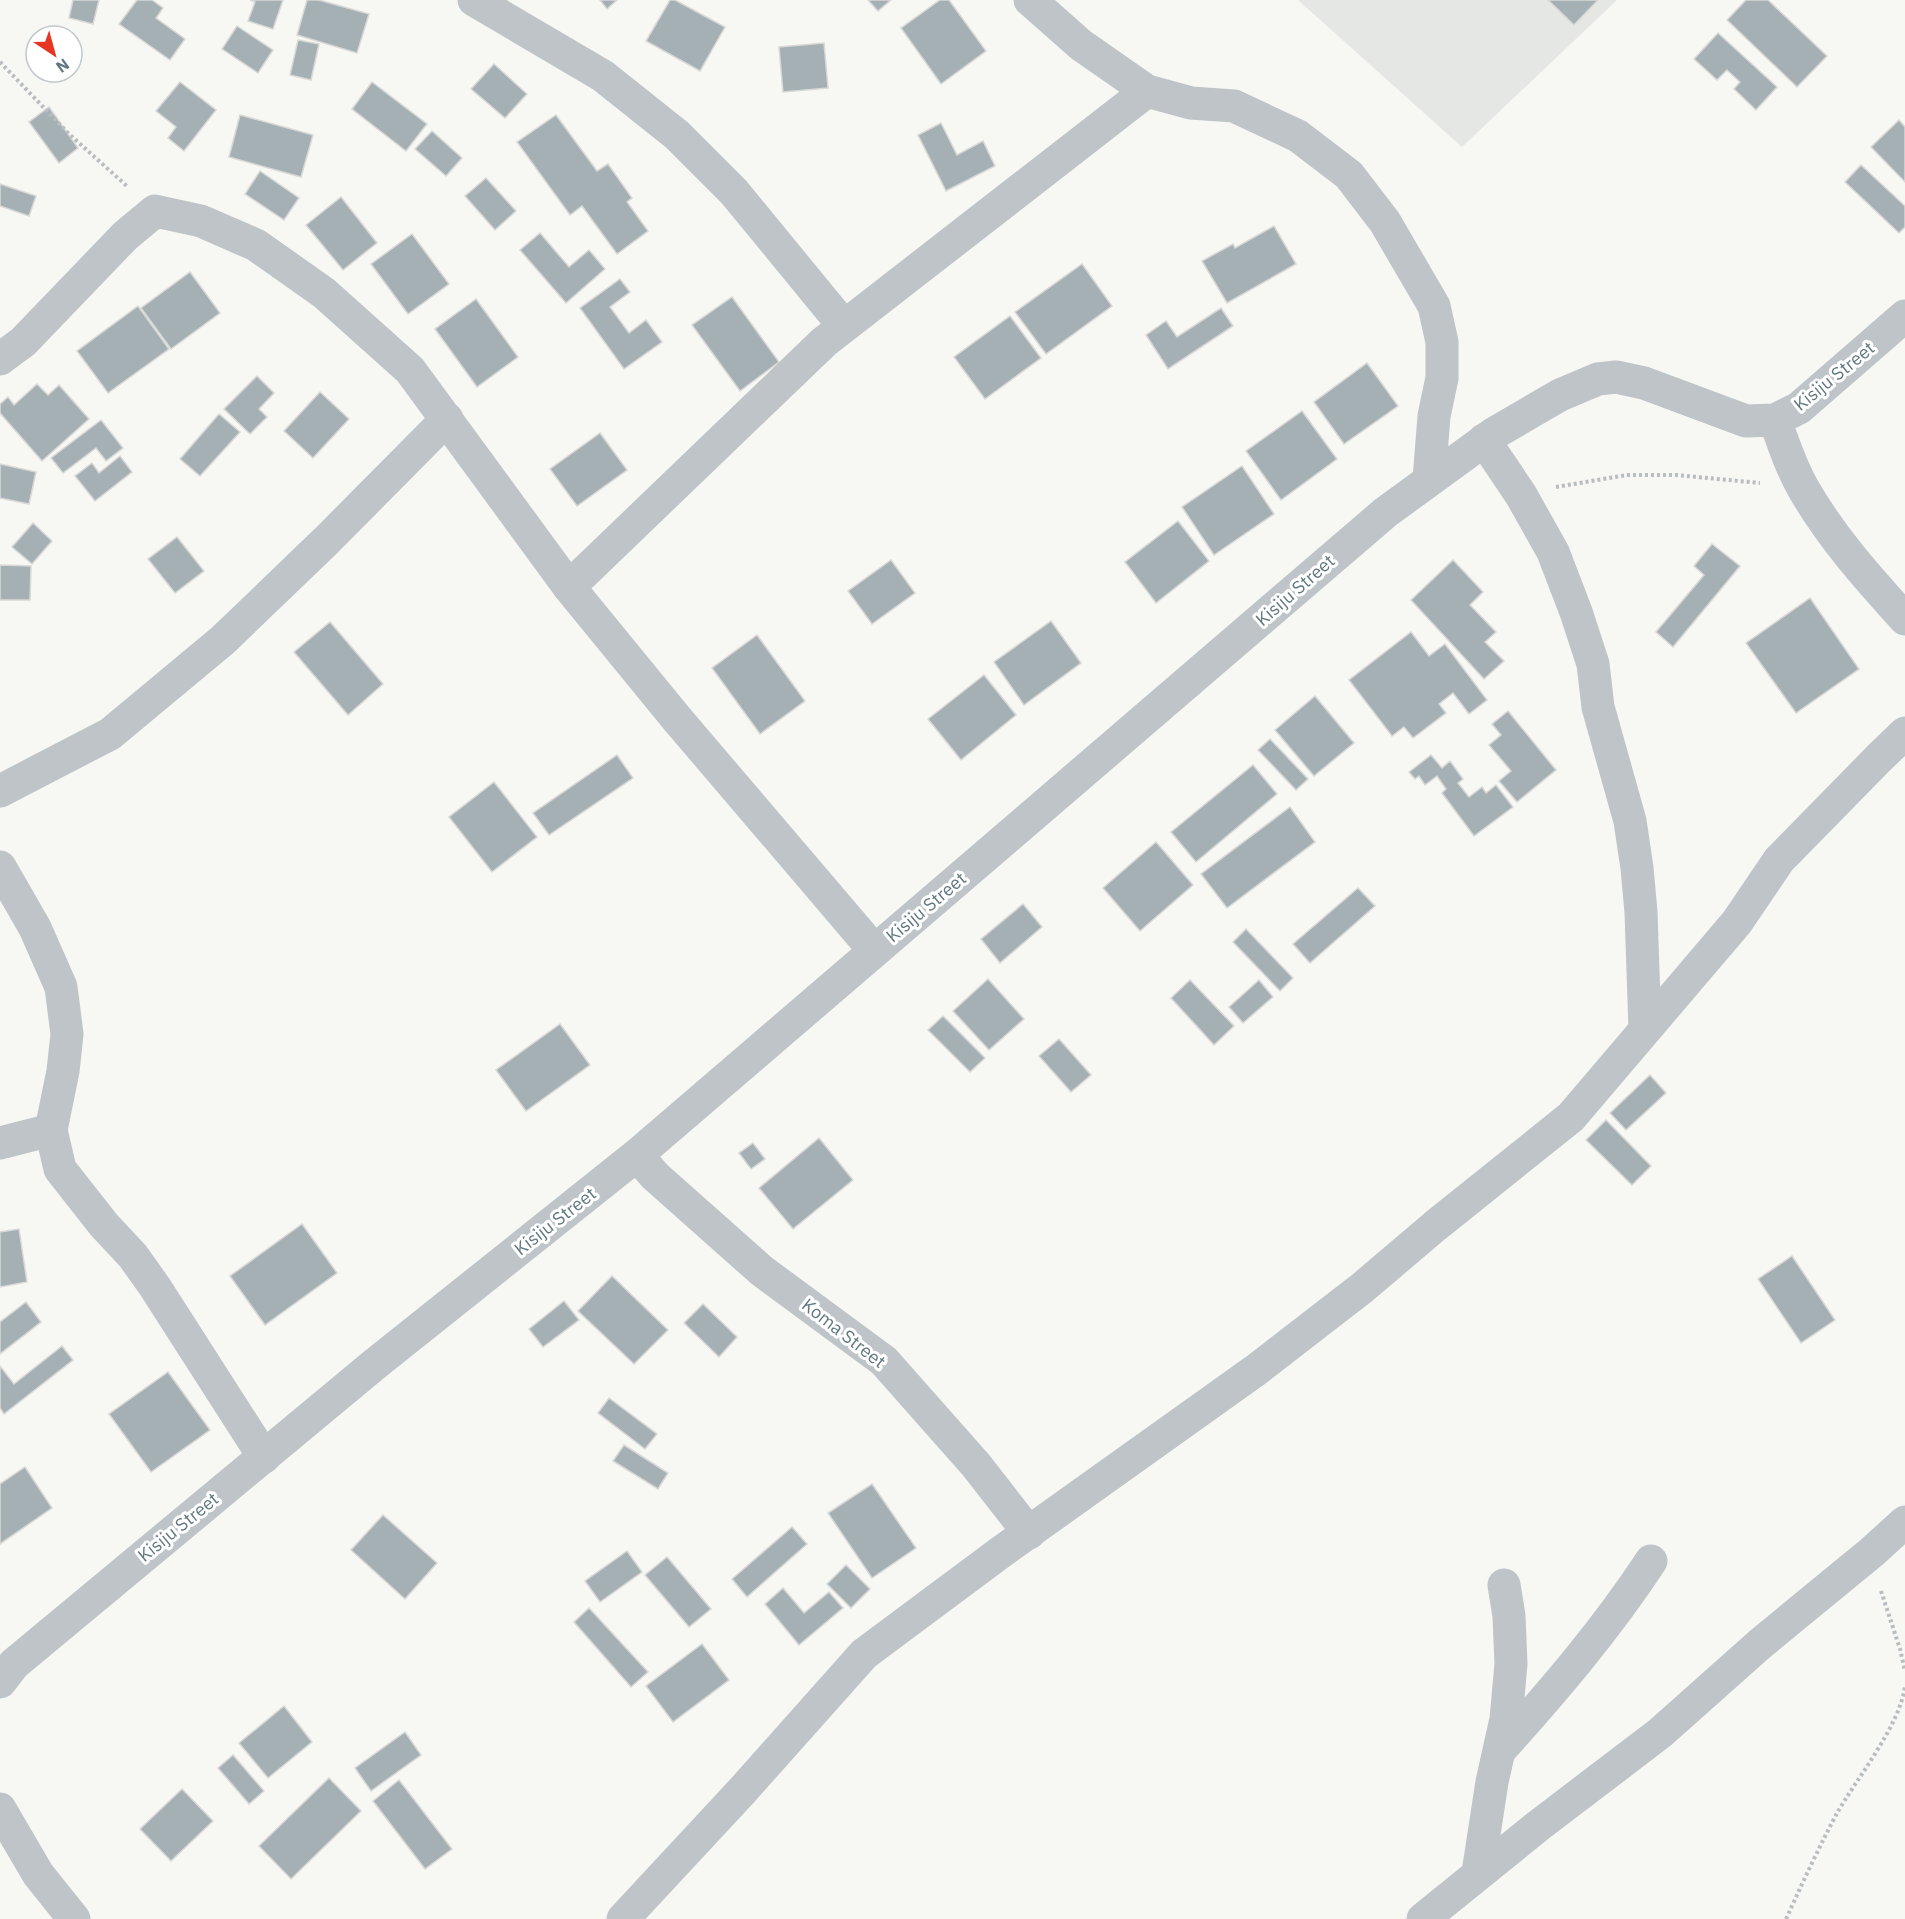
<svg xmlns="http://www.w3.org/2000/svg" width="1905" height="1919" font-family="'IBM Plex Sans',sans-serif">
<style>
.built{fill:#e5e7e5}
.building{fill:#a4b0b4;stroke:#d9d8d6;stroke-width:1.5}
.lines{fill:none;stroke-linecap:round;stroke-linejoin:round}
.path{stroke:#b8bdbf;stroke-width:4;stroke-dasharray:3 3;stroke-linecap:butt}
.minor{stroke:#bec4c7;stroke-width:33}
.labels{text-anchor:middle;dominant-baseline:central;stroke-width:6;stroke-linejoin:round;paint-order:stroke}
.street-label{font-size:18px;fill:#617780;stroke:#fff}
</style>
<rect width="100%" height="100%" fill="#f7f7f4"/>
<!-- built -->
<polygon class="built" points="1298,0 1617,0 1462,147"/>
<!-- building -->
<g class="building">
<polygon points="73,0 99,0 93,24 69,18"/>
<polygon points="137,0 152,0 163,8 156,18 185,39 170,60 119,24"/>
<polygon points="250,0 283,0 273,29 248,21 255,2"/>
<polygon points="307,0 319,0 369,14 357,53 297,35"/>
<polygon points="600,0 617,0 607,9"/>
<polygon points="670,0 675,0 725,27 700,71 646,41"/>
<polygon points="868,0 891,0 878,11"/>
<polygon points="940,0 949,0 986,51 941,84 901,28"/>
<polygon points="1548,0 1598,0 1574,25"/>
<polygon points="1746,0 1768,0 1827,56 1797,87 1727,20"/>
<polygon points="237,26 273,50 258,73 222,49"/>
<polygon points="1718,33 1777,87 1756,110 1734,89 1740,82 1727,70 1717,80 1694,59"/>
<polygon points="298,40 319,44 311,80 290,75"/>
<polygon points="824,43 828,88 783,92 779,47"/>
<polygon points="494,64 527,94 505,118 471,89"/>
<polygon points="180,82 216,110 184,151 168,138 176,127 156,111"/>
<polygon points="372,82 427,124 406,151 352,109"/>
<polygon points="49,107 78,148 59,163 29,122"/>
<polygon points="240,115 313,135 301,177 229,157"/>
<polygon points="556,115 597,171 608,164 632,198 627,202 648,231 617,254 582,206 570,215 517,142"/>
<polygon points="1899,120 1905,127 1905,182 1871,147"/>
<polygon points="941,123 957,155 983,141 995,166 946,191 918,135"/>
<polygon points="432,131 462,158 446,176 415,149"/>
<polygon points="1861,165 1905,206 1905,227 1899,233 1845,182"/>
<polygon points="260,171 299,198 284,220 245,194"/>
<polygon points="486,178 516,211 495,230 465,196"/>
<polygon points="0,184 36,196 29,216 0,206"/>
<polygon points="341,197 377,243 343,270 306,225"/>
<polygon points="1274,226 1296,264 1227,303 1202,261 1233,244 1235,248"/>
<polygon points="540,233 569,267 589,250 605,269 566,303 520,250"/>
<polygon points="412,234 449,284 408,314 371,264"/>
<polygon points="1082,264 1112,306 1046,354 1015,312"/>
<polygon points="190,272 220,313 171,349 141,308"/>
<polygon points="620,279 630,292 610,307 629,333 646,320 662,342 624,369 580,308"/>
<polygon points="732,297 779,362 740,391 692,325"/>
<polygon points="476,299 518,357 477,387 435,329"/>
<polygon points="138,306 169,349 108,393 77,351"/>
<polygon points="1221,308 1233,326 1168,369 1146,335 1166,321 1177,337"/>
<polygon points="1010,316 1041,358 985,399 954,357"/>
<polygon points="1367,363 1398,406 1344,444 1314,402"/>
<polygon points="257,376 274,393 259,409 267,417 250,434 224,409"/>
<polygon points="37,384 48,395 59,385 89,419 42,461 0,413 0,404 8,397 14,405"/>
<polygon points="320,392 349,419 313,458 284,431"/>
<polygon points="1302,411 1337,459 1281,500 1246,451"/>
<polygon points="219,414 240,432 200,476 180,459"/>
<polygon points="101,420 123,448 106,461 96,448 63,473 51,458"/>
<polygon points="600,433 627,470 577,506 550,469"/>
<polygon points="120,456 132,472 95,501 75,476 92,463 99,473"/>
<polygon points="0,464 36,472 29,504 0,498"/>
<polygon points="1242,466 1274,514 1214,555 1182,507"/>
<polygon points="1178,521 1209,561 1156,603 1125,562"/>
<polygon points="33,523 52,541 32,564 12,547"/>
<polygon points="177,537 204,571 175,593 148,559"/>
<polygon points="1712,544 1740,566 1673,647 1656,632 1704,575 1694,566"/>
<polygon points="891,560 915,593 872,624 848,591"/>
<polygon points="1453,560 1483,592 1470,605 1496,632 1485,642 1504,661 1484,679 1411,600"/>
<polygon points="0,565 31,566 30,600 0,600"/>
<polygon points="1810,598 1859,669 1796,713 1746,643"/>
<polygon points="1051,621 1081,663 1024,705 994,662"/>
<polygon points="330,622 383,684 348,715 294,652"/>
<polygon points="1411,632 1429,656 1445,644 1487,700 1469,714 1453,693 1439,704 1446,713 1413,738 1404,727 1392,736 1349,680"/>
<polygon points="757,635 805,701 760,734 712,668"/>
<polygon points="984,675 1016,715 961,760 928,719"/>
<polygon points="1315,696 1354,743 1314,776 1275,730"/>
<polygon points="1508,711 1556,770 1517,802 1499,781 1511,771 1489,745 1501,735 1492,724"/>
<polygon points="1270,739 1308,779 1296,790 1258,750"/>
<polygon points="617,755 633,778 549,835 533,813"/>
<polygon points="1431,755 1442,768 1450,761 1463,779 1458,783 1469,797 1482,787 1486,793 1496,785 1513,807 1474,836 1442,793 1446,789 1437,776 1425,785 1419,776 1415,779 1409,772"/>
<polygon points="1253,765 1277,794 1196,862 1171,832"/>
<polygon points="494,782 537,837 492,872 449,817"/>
<polygon points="1290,807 1315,842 1227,908 1201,874"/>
<polygon points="1156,842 1193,885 1140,931 1103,888"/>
<polygon points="1358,888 1375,906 1310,963 1293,944"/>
<polygon points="1023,904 1042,927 1000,963 981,939"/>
<polygon points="1246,929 1293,978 1280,991 1233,942"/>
<polygon points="988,979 1024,1019 989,1050 953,1011"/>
<polygon points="1190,980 1234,1026 1214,1045 1171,998"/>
<polygon points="1259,980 1273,997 1243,1023 1229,1007"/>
<polygon points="943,1016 985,1058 970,1072 928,1030"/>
<polygon points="560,1024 590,1065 526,1111 496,1070"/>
<polygon points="1059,1039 1091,1075 1071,1092 1039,1056"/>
<polygon points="1650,1075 1666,1093 1626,1130 1610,1113"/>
<polygon points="1606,1120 1651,1166 1632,1185 1586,1140"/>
<polygon points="819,1138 853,1180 793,1229 759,1188"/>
<polygon points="753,1143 765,1159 751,1169 739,1153"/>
<polygon points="302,1224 337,1273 265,1325 230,1276"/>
<polygon points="19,1229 27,1282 0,1287 0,1232"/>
<polygon points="1792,1256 1835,1320 1801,1343 1758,1279"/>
<polygon points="612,1276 668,1330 634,1364 578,1311"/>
<polygon points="564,1301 579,1320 543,1347 529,1329"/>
<polygon points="26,1302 41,1322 0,1354 0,1322"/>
<polygon points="703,1304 737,1337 719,1357 684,1323"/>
<polygon points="62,1346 73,1360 4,1414 0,1408 0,1366 14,1384"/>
<polygon points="168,1372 210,1430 151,1472 109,1414"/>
<polygon points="609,1398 657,1434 645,1449 598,1413"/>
<polygon points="624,1445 668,1473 658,1489 613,1461"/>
<polygon points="25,1467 52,1508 0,1544 0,1484"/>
<polygon points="872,1484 916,1548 872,1578 828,1513"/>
<polygon points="383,1515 437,1563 405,1599 351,1550"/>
<polygon points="792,1527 807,1544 747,1597 732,1579"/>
<polygon points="627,1551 642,1572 600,1602 585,1581"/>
<polygon points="667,1557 711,1609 689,1627 645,1575"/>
<polygon points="846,1565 870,1589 851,1608 827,1584"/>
<polygon points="783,1588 804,1613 829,1592 843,1608 799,1645 765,1604"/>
<polygon points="589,1608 648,1672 631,1687 574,1622"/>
<polygon points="702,1644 729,1680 673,1722 646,1686"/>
<polygon points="284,1706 312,1742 268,1778 239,1743"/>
<polygon points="405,1732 421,1755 371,1791 355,1768"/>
<polygon points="233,1755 264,1791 249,1804 218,1768"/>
<polygon points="329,1778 361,1811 291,1879 259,1846"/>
<polygon points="399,1780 452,1849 425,1869 373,1801"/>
<polygon points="182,1789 213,1821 171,1861 140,1829"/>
</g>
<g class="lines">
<!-- path -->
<g class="path">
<polyline points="0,62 70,135 128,187"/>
<polyline points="1556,487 1627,475 1676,475 1760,483"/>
<polyline points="1881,1591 1900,1649 1905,1671"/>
<path d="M1786,1919C1802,1884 1818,1849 1836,1815C1856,1779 1900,1726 1905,1686"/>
</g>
<!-- minor -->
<g class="minor">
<polyline points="474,0 603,76 677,135 734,192 844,326"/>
<polyline points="1030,0 1081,45 1147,91 1191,103 1234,106 1298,136 1349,175 1385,222 1434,306 1442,342 1442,378 1434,416 1429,480"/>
<polyline points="0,359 23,342 125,236 155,211 201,221 256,245 324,293 410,370 569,587 677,719 874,950"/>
<path d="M1775,420C1783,443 1791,467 1803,488C1831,537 1867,577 1905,619"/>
<polyline points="1484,440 1521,495 1553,552 1576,612 1593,664 1598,707 1630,821 1637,868 1641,912 1645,1029"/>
<polyline points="569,587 824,342 1147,91"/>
<polyline points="0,791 110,734 223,640 327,540 447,419"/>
<polyline points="0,867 35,928 61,987 67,1034 63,1071 51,1130 60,1169 104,1225 133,1256 155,1287 264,1457"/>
<polyline points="0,1143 51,1130"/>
<polyline points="637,1155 655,1176 762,1271 884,1361 976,1465 1029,1533"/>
<polyline points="0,1682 14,1664 375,1364 637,1155 1386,512 1493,434 1560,395 1598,379 1616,377 1644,383 1746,421 1775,420 1799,408 1905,316"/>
<path d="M1501,1749C1555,1689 1607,1628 1651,1561"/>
<polyline points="0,1809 38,1874 74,1919"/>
<polyline points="1478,1873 1492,1782 1506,1719 1511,1664 1509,1616 1504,1585"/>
<polyline points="623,1919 742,1791 864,1654 1001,1552 1256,1370 1362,1288 1435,1226 1571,1117 1737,922 1779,860 1879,758 1905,733"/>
<polyline points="1423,1919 1538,1826 1660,1733 1760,1644 1872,1552 1905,1522"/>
</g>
</g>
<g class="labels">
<!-- street labels -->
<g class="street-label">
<text transform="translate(1834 376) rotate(-39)">Kisiju Street</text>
<text transform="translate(1295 590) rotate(-41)">Kisiju Street</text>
<text transform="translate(926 907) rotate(-40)">Kisiju Street</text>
<text transform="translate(555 1221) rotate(-38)">Kisiju Street</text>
<text transform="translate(844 1333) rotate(38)">Koma Street</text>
<text transform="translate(178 1527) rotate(-39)">Kisiju Street</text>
</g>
</g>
<!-- north arrow -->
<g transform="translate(54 54) rotate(144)"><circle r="28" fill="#ffffff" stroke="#c0c9cc" stroke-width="1.5"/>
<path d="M0-4.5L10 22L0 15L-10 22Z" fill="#e73524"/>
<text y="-9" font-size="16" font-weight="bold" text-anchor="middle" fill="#617780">N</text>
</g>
</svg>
